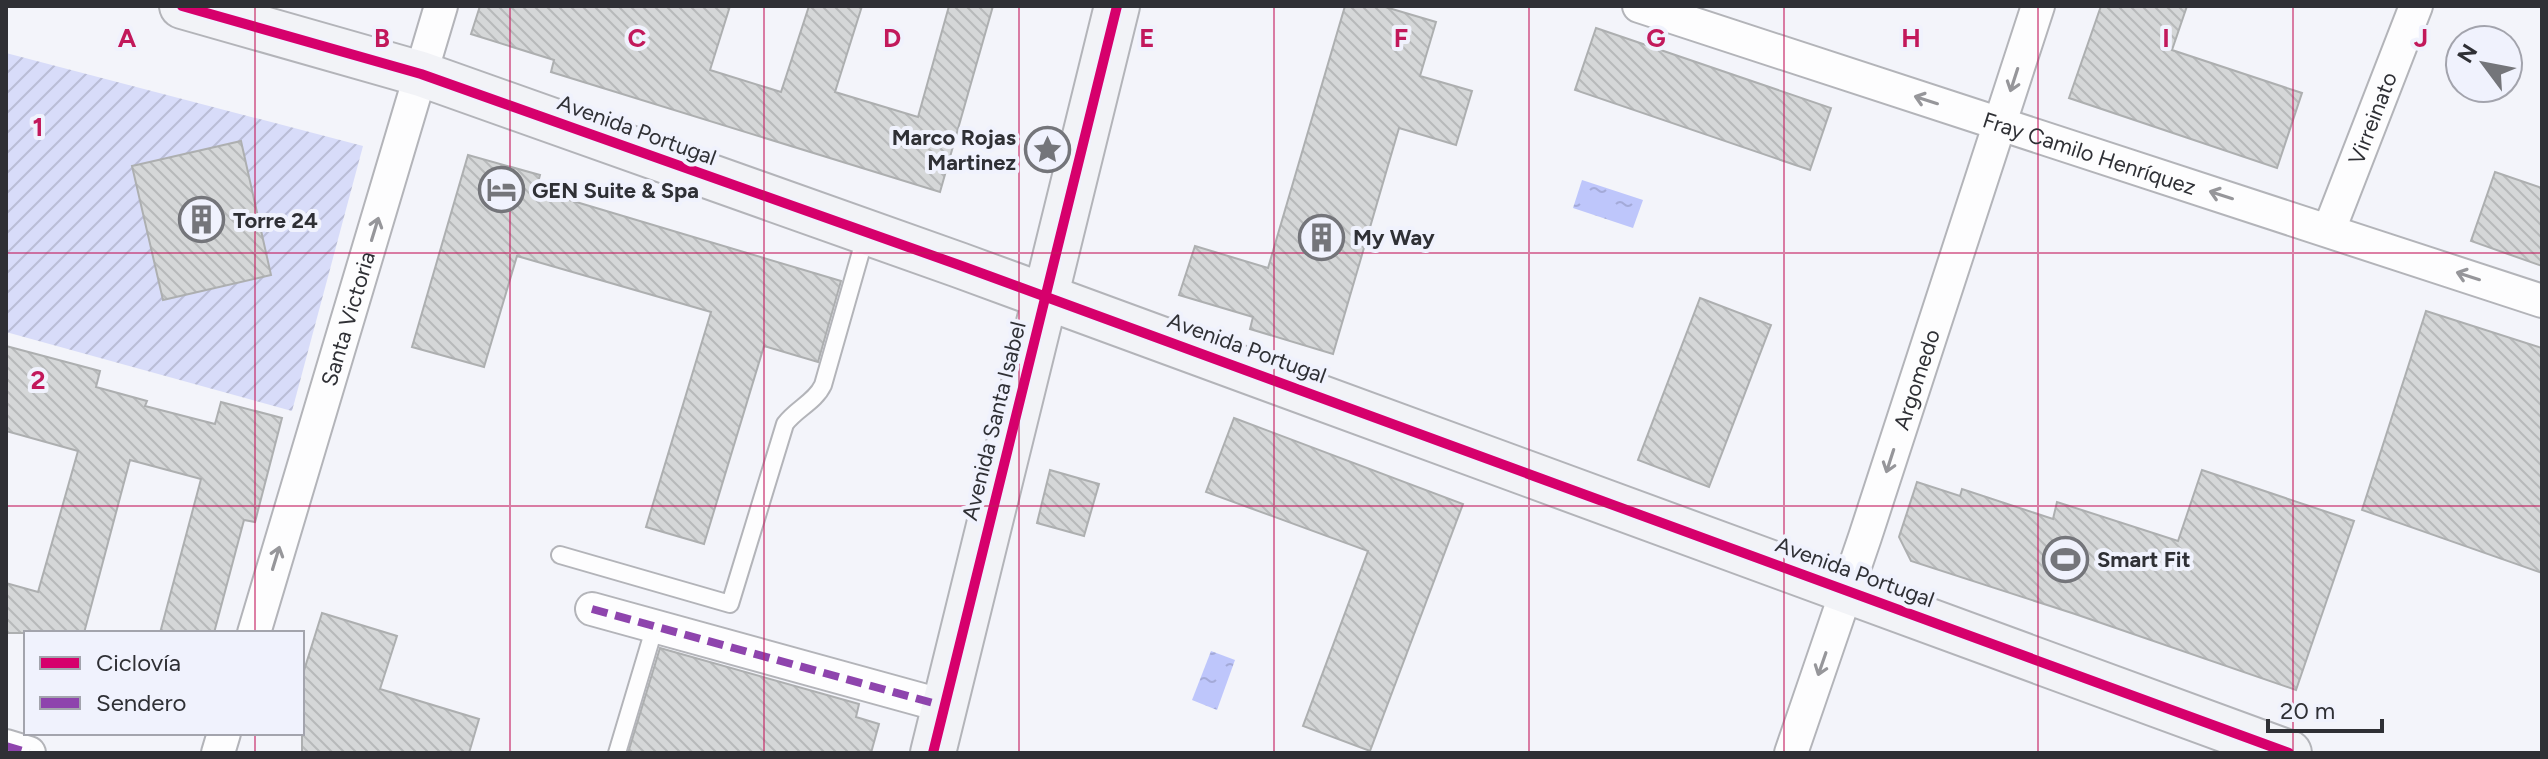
<svg xmlns="http://www.w3.org/2000/svg" width="2548" height="759" font-family="Figtree,sans-serif">
<style>
.garden{fill:url(#garden-furrows)}
.water{fill:url(#water-ripples)}
.building{fill:url(#building-back-hatch);stroke:#adafb0;stroke-width:2}
.lines{fill:none;stroke-linecap:round;stroke-linejoin:round}
.service-casing{stroke:#b3b4b9;stroke-width:20}
.minor-casing{stroke:#b3b4b9;stroke-width:36}
.secondary-casing{stroke:#b3b4b9;stroke-width:48}
.service{stroke:#fdfdfe;stroke-width:16}
.minor{stroke:#fdfdfe;stroke-width:32}
.secondary{stroke:#f2f3f7;stroke-width:44}
.quiet{stroke:#8e44ad;stroke-width:8;stroke-dasharray:16 8;stroke-linecap:butt}
.cycleway-casing{stroke:#f0f2fd;stroke-width:15}
.cycleway{stroke:#d6006c;stroke-width:10}
.oneway{stroke:#96969a}
.grid{fill:none;stroke:#c2185b;stroke-width:2;stroke-opacity:0.55}
.labels{text-anchor:middle;dominant-baseline:central;stroke-width:8;stroke-linejoin:round;paint-order:stroke}
.street-label{font-size:22px;fill:#2f3035;stroke:#f0f2fd}
.poi-label{font-size:22px;font-weight:bold;fill:#2f3035;stroke:#f0f2fd;text-anchor:start}
.grid-label{font-size:26px;text-anchor:middle;font-weight:bold;fill:#c2185b;stroke:#f0f2fd;stroke-width:8;stroke-linejoin:round;paint-order:stroke}
</style>
<defs>
<pattern id="garden-furrows" width="10" height="10" patternUnits="userSpaceOnUse" patternTransform="scale(2)"><rect width="10" height="10" fill="#d8dcf9"/><path d="M-1 1l2-2M0 10L10 0M9 11l2-2" fill="none" stroke="#babdd6"/></pattern>
<pattern id="water-ripples" width="26" height="14" patternUnits="userSpaceOnUse" patternTransform="scale(2)"><rect width="26" height="14" fill="#bec6fb"/><path d="M2 4q2-2 4 0t4 0M15 11q2-2 4 0t4 0" fill="none" stroke="#a4aad8"/></pattern>
<pattern id="building-back-hatch" width="6" height="6" patternUnits="userSpaceOnUse" patternTransform="scale(2)"><rect width="6" height="6" fill="#d5d7d8"/><path d="M-1 5l2 2M0 0l6 6M5-1l2 2" fill="none" stroke="#b7b9ba"/></pattern>
</defs>
<rect width="100%" height="100%" fill="#f3f4fa"/>
<!-- garden -->
<polygon class="garden" points="6,53 363,146 292,411 6,332"/>
<!-- water -->
<g class="water">
<polygon points="1582,180 1643,200 1633,228 1573,208"/>
<polygon points="1211,651 1235,660 1217,710 1192,700"/>
</g>
<!-- building -->
<g class="building">
<polygon points="480,6 730,6 710,70 781,92 809,6 862,6 835,92 918,117 949,6 993,6 940,192 551,72 554,60 471,34"/>
<polygon points="1345,6 1382,6 1436,22 1420,76 1472,91 1456,145 1399,128 1333,354 1250,329 1253,317 1179,295 1195,246 1268,268"/>
<polygon points="2101,6 2187,6 2172,50 2302,93 2277,168 2069,98"/>
<polygon points="1596,28 1831,108 1810,170 1575,90"/>
<polygon points="241,141 271,275 163,300 132,166"/>
<polygon points="468,155 540,175 536,190 841,281 818,362 764,346 704,544 646,527 711,312 517,256 484,367 412,347"/>
<polygon points="2495,172 2542,188 2542,266 2471,241"/>
<polygon points="1700,298 1771,325 1709,487 1638,460"/>
<polygon points="2426,311 2542,348 2542,573 2362,510"/>
<polygon points="6,346 100,371 96,387 147,401 145,406 215,424 221,402 282,418 255,522 244,520 214,633 160,633 201,479 130,460 84,633 6,633 6,583 38,592 78,451 6,431"/>
<polygon points="1234,418 1463,504 1370,751 1303,726 1368,551 1206,492"/>
<polygon points="1050,470 1099,484 1084,536 1037,523"/>
<polygon points="2202,470 2354,521 2296,690 2075,614 1911,561 1899,537 1917,482 1960,496 1962,489 2053,519 2057,502 2178,541"/>
<polygon points="322,613 397,636 380,689 479,719 469,753 302,753 302,677"/>
<polygon points="660,648 859,704 856,717 879,724 871,753 628,753"/>
</g>
<g class="lines">
<defs>
<g id="service">
<path d="M560,555L730,604L785,424C796,409 815,402 823,385L866,234"/>
<polyline points="617,753 655,626"/>
</g>
<g id="minor">
<path id="s1" d="M1639,6L2542,301"/>
<path id="s2" d="M2329,230L2416,6"/>
<polyline points="592,609 944,706"/>
<path id="s3" d="M254,633L441,6"/>
<polyline points="6,746 29,753"/>
<polyline points="218,753 224,733"/>
<path id="s4" d="M1791,753L1865,537L2038,6"/>
</g>
<g id="secondary">
<polyline points="182,6 421,74 959,265 2289,753"/>
<polyline points="933,753 1117,6"/>
</g>
</defs>
<!-- service casing -->
<use href="#service" class="service-casing"/>
<!-- minor casing -->
<use href="#minor" class="minor-casing"/>
<!-- secondary casing -->
<use href="#secondary" class="secondary-casing"/>
<!-- service -->
<use href="#service" class="service"/>
<!-- minor -->
<use href="#minor" class="minor"/>
<!-- secondary -->
<use href="#secondary" class="secondary"/>
<!-- quiet -->
<g class="quiet">
<polyline points="592,609 944,706"/>
<polyline points="6,746 29,753"/>
</g>
<defs>
<g id="cycleway">
<polyline points="182,6 421,74 959,265 2289,753"/>
<polyline points="933,753 1117,6"/>
</g>
</defs>
<!-- cycleway casing -->
<use href="#cycleway" class="cycleway-casing"/>
<!-- cycleway -->
<use href="#cycleway" class="cycleway"/>
</g>
<!-- one-way arrows -->
<defs><path id="oneway-shaft" d="M-6 0H5M1.5-3L5.5 0L1.5 3" fill="none" stroke-width="1.6" stroke-linecap="round" stroke-linejoin="round" transform="scale(2)"/></defs>
<g class="oneway">
<use href="#oneway-shaft" transform="translate(2014 80) rotate(108)"/>
<use href="#oneway-shaft" transform="translate(1926 100) rotate(-162)"/>
<use href="#oneway-shaft" transform="translate(2221 195) rotate(-162)"/>
<use href="#oneway-shaft" transform="translate(375 229) rotate(-73)"/>
<use href="#oneway-shaft" transform="translate(2468 276) rotate(-162)"/>
<use href="#oneway-shaft" transform="translate(1890 461) rotate(108)"/>
<use href="#oneway-shaft" transform="translate(276 558) rotate(-73)"/>
<use href="#oneway-shaft" transform="translate(1822 664) rotate(109)"/>
</g>
<!-- grid -->
<path class="grid" d="M255,6V633M510,6V753M764,6V753M1019,6V753M1274,6V753M1529,6V753M1784,6V753M2038,6V753M2293,6V753M6,253H2542M6,506H2542M255,733V753"/>
<!-- icons -->
<defs>
<symbol id="sight-ring" viewBox="-11 -11 22 22"><circle r="9.5" fill="#f0f2fd" stroke="#74757a" stroke-width="1.5"/><path d="M0-6L1.8-2.2L6-1.7L2.9 1.2L3.7 5.4L0 3.3L-3.7 5.4L-2.9 1.2L-6-1.7L-1.8-2.2Z" fill="#74757a"/></symbol>
<symbol id="hotel-ring" viewBox="-11 -11 22 22"><circle r="9.5" fill="#f0f2fd" stroke="#74757a" stroke-width="1.5"/><path d="M-6-4.5h1.5V1H6V5H4.5V3h-9V5H-6ZM-4 0a1.8 1.8 0 1 1 3.6 0ZM.5 0V-2.5h3Q6-2.5 6 0Z" fill="#74757a"/></symbol>
<symbol id="building-ring" viewBox="-11 -11 22 22"><circle r="9.5" fill="#f0f2fd" stroke="#74757a" stroke-width="1.5"/><path d="M-4-6H4V6H1V3H-1V6H-4ZM-2.5-4.3h1.7v1.8h-1.7ZM.8-4.3h1.7v1.8H.8ZM-2.5-1h1.7V.8h-1.7ZM.8-1h1.7V.8H.8Z" fill="#74757a"/></symbol>
<symbol id="stadium-ring" viewBox="-11 -11 22 22"><circle r="9.5" fill="#f0f2fd" stroke="#74757a" stroke-width="1.5"/><path d="M0-5a6.5 5 0 1 0 0 10a6.5 5 0 1 0 0-10ZM-3.5-1.8h7v3.6h-7Z" fill="#74757a"/></symbol>
</defs>
<g fill-rule="evenodd">
<use href="#sight-ring" x="1022" y="124" width="51" height="51"/>
<use href="#hotel-ring" x="476" y="164" width="51" height="51"/>
<use href="#building-ring" x="176" y="194" width="51" height="51"/>
<use href="#building-ring" x="1296" y="212" width="51" height="51"/>
<use href="#stadium-ring" x="2040" y="534" width="51" height="51"/>
</g>
<g class="labels">
<!-- street labels -->
<g class="street-label">
<text stroke="none"><textPath href="#s2" startOffset="120">Virreinato</textPath></text>
<text transform="translate(637 130) rotate(20)">Avenida Portugal</text>
<text stroke="none"><textPath href="#s1" startOffset="474">Fray Camilo Henríquez</textPath></text>
<text stroke="none"><textPath href="#s3" startOffset="328">Santa Victoria</textPath></text>
<text transform="translate(1247 348) rotate(20)">Avenida Portugal</text>
<text stroke="none"><textPath href="#s4" startOffset="394">Argomedo</textPath></text>
<text transform="translate(994 421) rotate(-76)">Avenida Santa Isabel</text>
<text transform="translate(1855 572) rotate(20)">Avenida Portugal</text>
</g>
<!-- poi labels -->
<g class="poi-label">
<text x="1016" y="137" text-anchor="end">Marco Rojas<tspan x="1016" dy="25">Martinez</tspan></text>
<text x="532" y="190">GEN Suite &amp; Spa</text>
<text x="233" y="220">Torre 24</text>
<text x="1353" y="237">My Way</text>
<text x="2097" y="559">Smart Fit</text>
</g>
</g>
<g class="grid-label">
<text x="127" y="47">A</text>
<text x="382" y="47">B</text>
<text x="637" y="47">C</text>
<text x="892" y="47">D</text>
<text x="1147" y="47">E</text>
<text x="1401" y="47">F</text>
<text x="1656" y="47">G</text>
<text x="1911" y="47">H</text>
<text x="2166" y="47">I</text>
<text x="2421" y="47">J</text>
<text x="38" y="136">1</text>
<text x="38" y="389">2</text>
</g>
<!-- border -->
<rect width="2548" height="759" fill="none" stroke="#2f3035" stroke-width="16"/>
<!-- legend -->
<rect x="24" y="631" width="280" height="104" fill="#f0f2fd" stroke="#a3a4ad" stroke-width="2"/>
<rect x="40" y="657" width="40" height="12" fill="#d6006c" stroke="#a3a4ad" stroke-width="2"/>
<text x="96" y="671" font-size="24" fill="#2f3035">Ciclovía</text>
<rect x="40" y="697" width="40" height="12" fill="#8e44ad" stroke="#a3a4ad" stroke-width="2"/>
<text x="96" y="711" font-size="24" fill="#2f3035">Sendero</text>
<!-- north arrow -->
<g transform="translate(2484 64) rotate(302)"><circle r="38" fill="#f0f2fd" stroke="#a3a4ad" stroke-width="2"/>
<path d="M0-6L14 30L0 20L-14 30Z" fill="#74757a"/>
<text y="-12" font-size="22" font-weight="bold" text-anchor="middle" fill="#2f3035">N</text>
</g>
<!-- scale -->
<path d="M2268 719v12h114v-12" fill="none" stroke="#2f3035" stroke-width="4"/>
<text x="2280" y="719" font-size="24" fill="#2f3035" stroke="#f0f2fd" stroke-width="6" paint-order="stroke">20 m</text>
</svg>
